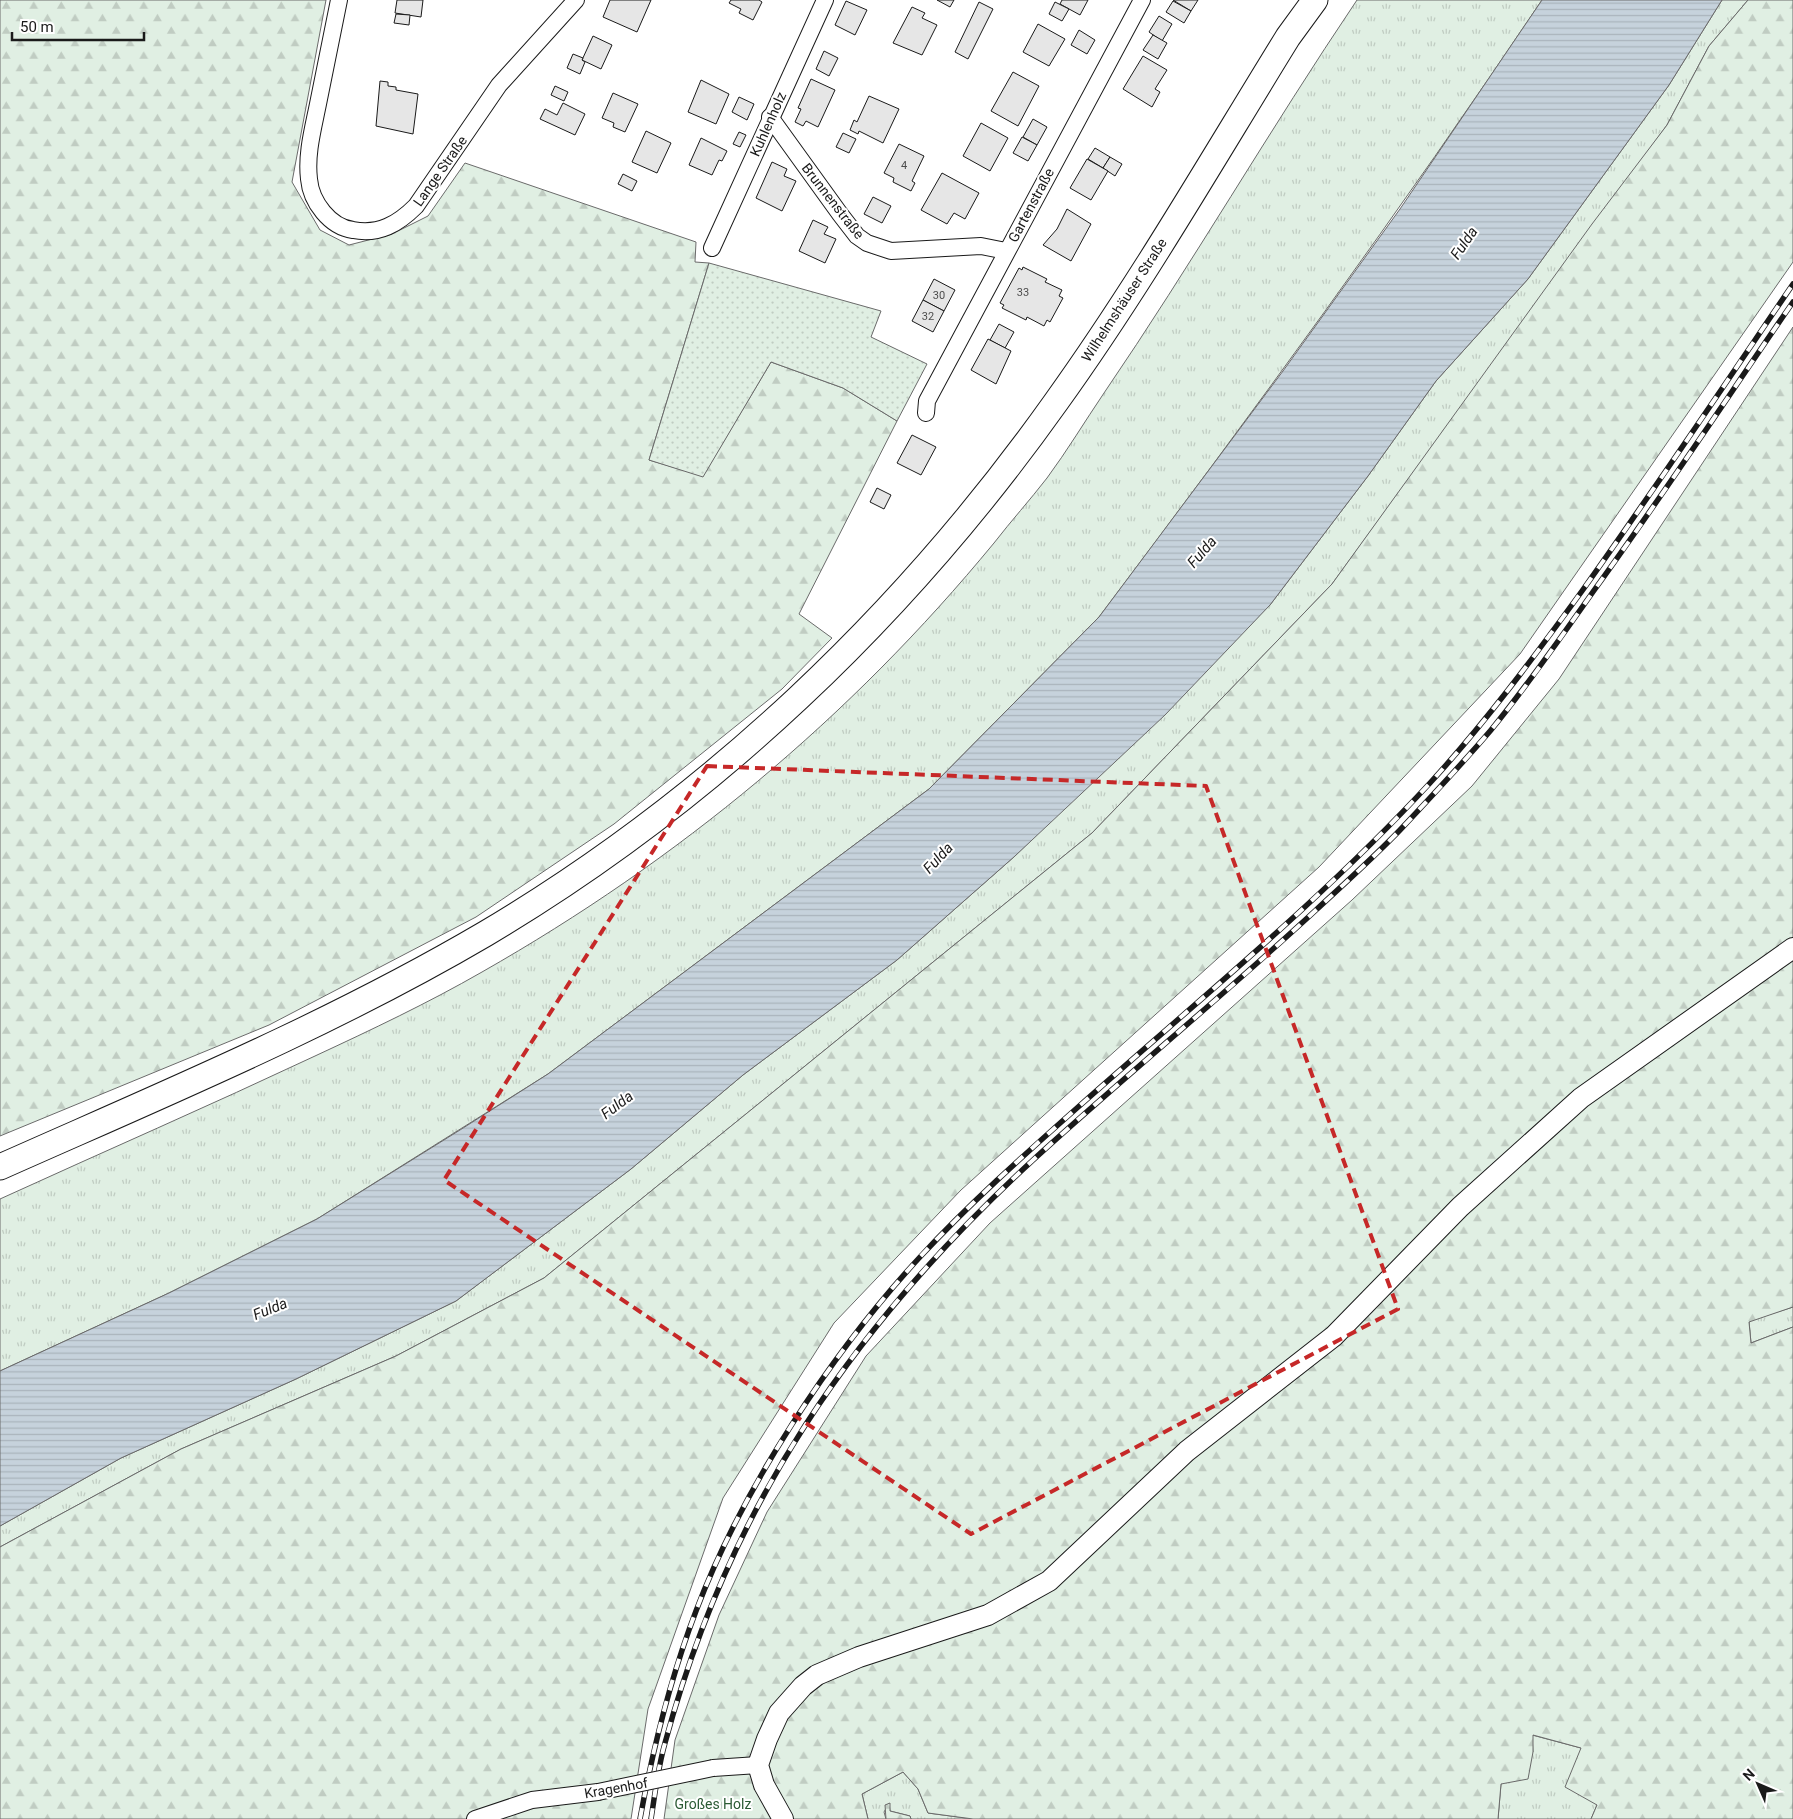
<svg xmlns="http://www.w3.org/2000/svg" width="1793" height="1819" font-family="Roboto,sans-serif">
<style>
.grass{fill:url(#grass-tufts);stroke:#6a6a6a}
.forest{fill:url(#forest-firs);stroke:#6a6a6a}
.park{fill:url(#park-dots);stroke:#6a6a6a}
.water{fill:url(#water-rules);stroke:#6a6a6a}
.building{fill:#e6e6e6;stroke:#1a1a1a}
.lines{fill:none;stroke-linecap:round;stroke-linejoin:round}
.minor-casing{stroke:#1a1a1a;stroke-width:18}
.tertiary-casing{stroke:#1a1a1a;stroke-width:22}
.primary-casing{stroke:#1a1a1a;stroke-width:27}
.minor{stroke:#fff;stroke-width:16}
.tertiary{stroke:#fff;stroke-width:20}
.primary{stroke:#fff;stroke-width:25}
.rail-casing{stroke:#1a1a1a;stroke-width:5.5}
.rail{stroke:#fff;stroke-width:4;stroke-dasharray:11;stroke-linecap:butt}
.minor-bridge-casing{stroke:#1a1a1a;stroke-width:18;stroke-linecap:butt}
.minor-bridge{stroke:#fff;stroke-width:16}
.marked{fill:none;stroke:#c62828;stroke-width:4;stroke-dasharray:10 6;stroke-linejoin:round}
.labels{text-anchor:middle;dominant-baseline:central;stroke-width:4;stroke-linejoin:round;paint-order:stroke}
.number-label{font-size:11px;fill:#4d4d4d}
.street-label{font-size:14px;fill:#1a1a1a;stroke:#fff}
.park-label{font-size:14px;fill:#2b5a34;stroke:#fff}
.water-label{font-size:15px;font-style:italic;fill:#1a1a1a;stroke:#fff}
</style>
<defs>
<pattern id="grass-tufts" width="24" height="20" patternUnits="userSpaceOnUse" patternTransform="scale(1.25)"><rect width="24" height="20" fill="#e0efe3"/><path d="M3 7l-1-3M5 7V3M7 7l1-3M15 17l-1-3M17 17v-4M19 17l1-3" fill="none" stroke="#c0ccc2"/></pattern>
<pattern id="forest-firs" width="22" height="20" patternUnits="userSpaceOnUse" patternTransform="scale(1.25)"><rect width="22" height="20" fill="#e0efe3"/><path d="M5 1l3.5 6h-7zM16 11l3.5 6h-7z" fill="#c0ccc2"/></pattern>
<pattern id="park-dots" width="8" height="8" patternUnits="userSpaceOnUse" patternTransform="scale(1.25)"><rect width="8" height="8" fill="#e0efe3"/><path d="M2 2h.1M6 6h.1" fill="none" stroke="#c0ccc2" stroke-width="1.8" stroke-linecap="round"/></pattern>
<pattern id="water-rules" width="6" height="5" patternUnits="userSpaceOnUse" patternTransform="scale(1.25)"><rect width="6" height="5" fill="#c6d2dc"/><path d="M0 2.5h6" fill="none" stroke="#aab4bc"/></pattern>
</defs>
<rect width="100%" height="100%" fill="#fff"/>
<!-- grass -->
<g class="grass">
<path d="M1357,0H1542C1401,210 1252,414 1099,617L929,789L548,1074L317,1219L169,1293L0,1371V1199C105,1151 211,1105 315,1056C371,1030 428,1003 482,972C679,860 850,718 994,543C1011,521 1030,500 1047,478C1067,451 1085,421 1104,393C1192,264 1270,129 1357,0Z"/>
<polygon points="1722,0 1748,0 1709,46 1667,125 1332,584 1092,833 544,1278 396,1356 181,1449 0,1547 0,1526 121,1458 296,1379 456,1301 631,1169 743,1075 897,960 1015,856 1270,605 1368,476 1436,381 1528,279 1669,85"/>
<polygon points="1793,1307 1793,1327 1751,1343 1749,1321"/>
<polygon points="1532,1735 1581,1748 1597,1805 1591,1819 1498,1819 1501,1784 1533,1752"/>
<polygon points="903,1772 918,1789 928,1813 973,1819 911,1819 910,1816 890,1811 889,1803 884,1812 886,1819 868,1819 862,1794"/>
</g>
<!-- forest -->
<g class="forest">
<polygon points="0,0 326,0 292,182 320,230 349,245 392,234 428,216 465,163 696,242 695,262 709,263 649,460 703,476 771,362 843,388 897,421 799,614 832,638 782,689 614,824 476,917 269,1025 0,1136"/>
<polygon points="1748,0 1793,0 1793,262 1520,654 1319,867 961,1190 834,1323 723,1498 648,1709 631,1819 0,1819 0,1547 181,1449 396,1356 544,1278 1092,833 1332,584 1592,224 1667,125 1709,46"/>
<polygon points="1793,327 1793,1307 1749,1322 1751,1343 1793,1327 1793,1819 1591,1819 1597,1805 1565,1787 1581,1748 1533,1735 1533,1752 1528,1779 1501,1784 1498,1819 973,1819 928,1813 918,1789 903,1772 862,1794 868,1819 664,1819 675,1740 719,1615 767,1512 866,1356 990,1223 1352,900 1472,786 1559,679"/>
<polygon points="890,1803 890,1811 910,1816 911,1819 886,1819 885,1805"/>
</g>
<!-- park -->
<polygon class="park" points="709,263 881,311 871,337 927,364 897,421 843,388 771,362 703,477 649,460"/>
<!-- water -->
<polygon class="water" points="1542,0 1722,0 1669,85 1528,279 1436,381 1368,476 1270,605 1165,715 1015,856 897,960 743,1075 631,1169 456,1301 296,1379 121,1458 0,1526 0,1371 169,1293 317,1219 460,1130 548,1074 929,789 1099,617 1283,371 1400,209"/>
<!-- building -->
<g class="building">
<polygon points="397,0 423,0 421,17 395,13"/>
<polygon points="610,0 651,0 637,32 603,17"/>
<polygon points="731,0 759,0 762,2 753,20 739,13 741,9 729,3"/>
<polygon points="937,0 954,0 950,7"/>
<polygon points="1062,0 1088,0 1080,15 1060,4"/>
<polygon points="1173,0 1198,0 1191,11"/>
<polygon points="846,1 867,10 855,35 835,25"/>
<polygon points="1173,1 1191,11 1184,23 1166,12"/>
<polygon points="979,2 993,9 968,59 955,52"/>
<polygon points="1055,2 1069,9 1062,21 1049,14"/>
<polygon points="912,7 925,13 922,18 937,25 922,55 893,43"/>
<polygon points="396,14 410,15 409,25 394,23"/>
<polygon points="1159,16 1172,24 1162,41 1149,32"/>
<polygon points="1038,24 1065,39 1049,66 1023,52"/>
<polygon points="1079,30 1095,40 1087,54 1071,45"/>
<polygon points="1153,35 1167,43 1158,59 1143,50"/>
<polygon points="593,36 612,45 601,69 582,60"/>
<polygon points="824,51 838,58 829,76 816,69"/>
<polygon points="573,54 583,58 582,60 585,62 580,74 567,68"/>
<polygon points="1143,56 1167,70 1155,89 1160,92 1152,107 1123,89"/>
<polygon points="1013,72 1039,86 1018,126 991,111"/>
<polygon points="811,79 835,90 818,127 806,121 803,126 795,122 801,109 798,108"/>
<polygon points="701,80 729,94 716,124 688,112"/>
<polygon points="380,81 388,82 388,86 396,87 396,90 418,94 413,134 376,126"/>
<polygon points="555,86 568,92 564,101 551,95"/>
<polygon points="613,93 638,104 625,132 613,127 614,123 602,118"/>
<polygon points="869,96 899,109 883,143 859,131 858,134 850,130 854,120 857,122"/>
<polygon points="739,97 754,104 747,120 732,112"/>
<polygon points="563,103 585,114 575,135 540,119 545,109 557,115"/>
<polygon points="1033,119 1047,127 1037,145 1023,137"/>
<polygon points="981,123 1008,138 990,171 963,156"/>
<polygon points="646,131 671,143 657,173 632,162"/>
<polygon points="739,132 746,135 740,147 733,144"/>
<polygon points="843,133 856,139 849,153 836,147"/>
<polygon points="1022,137 1037,145 1028,161 1013,153"/>
<polygon points="701,138 727,151 722,161 719,160 712,175 689,165"/>
<polygon points="899,144 924,156 912,181 915,183 911,191 893,182 894,178 884,173"/>
<polygon points="1095,148 1110,157 1103,168 1088,159"/>
<polygon points="1110,157 1122,164 1115,176 1103,168"/>
<polygon points="1087,159 1108,171 1091,200 1070,188"/>
<polygon points="772,162 787,169 784,176 796,181 782,211 756,198"/>
<polygon points="942,173 979,193 965,219 954,213 947,224 921,210"/>
<polygon points="623,174 637,181 632,191 618,184"/>
<polygon points="873,197 891,206 882,223 864,214"/>
<polygon points="1067,209 1091,224 1071,261 1043,245 1057,229"/>
<polygon points="813,220 828,227 824,234 836,239 825,263 799,251"/>
<polygon points="1023,267 1047,279 1045,282 1062,290 1059,296 1063,298 1050,322 1047,320 1044,326 1027,317 1026,320 1002,308 1004,305 1000,303 1019,268 1022,270"/>
<polygon points="934,279 955,290 944,311 923,300"/>
<polygon points="923,300 944,311 933,332 912,321"/>
<polygon points="999,324 1014,332 1005,348 990,340"/>
<polygon points="988,339 1011,351 996,384 971,370"/>
<polygon points="912,435 936,447 921,475 897,463"/>
<polygon points="877,488 891,495 884,509 870,502"/>
</g>
<g class="lines">
<defs>
<g id="minor">
<path d="M339,0C332,35 325,70 318,104C313,129 306,154 309,179C311,202 330,227 353,230C379,235 398,224 416,206L499,85L576,0"/>
<polyline points="770,117 840,214 857,236 867,243 891,251 981,246 1006,251"/>
<polyline points="712,248 825,0"/>
<polyline points="926,413 927,401 1142,0"/>
<polyline points="713,1768 758,1765"/>
<polyline points="475,1819 532,1800 598,1792"/>
</g>
<polyline id="tertiary" points="783,1819 764,1785 758,1765 767,1739 779,1713 803,1686 817,1675 859,1657 988,1615 1049,1581 1187,1451 1334,1336 1460,1207 1581,1098 1793,948"/>
<path id="primary" d="M0,1167C164,1094 330,1025 485,934C711,800 904,616 1056,402C1140,285 1212,160 1288,37L1315,0"/>
</defs>
<!-- minor casing -->
<use href="#minor" class="minor-casing"/>
<!-- tertiary casing -->
<use href="#tertiary" class="tertiary-casing"/>
<!-- primary casing -->
<use href="#primary" class="primary-casing"/>
<!-- minor -->
<use href="#minor" class="minor"/>
<!-- tertiary -->
<use href="#tertiary" class="tertiary"/>
<!-- primary -->
<use href="#primary" class="primary"/>
<defs>
<g id="rail">
<path d="M640,1819C653,1748 670,1679 696,1611C742,1489 832,1352 920,1257C969,1204 1023,1156 1077,1108C1196,1002 1321,901 1430,783C1485,723 1534,657 1582,591C1654,490 1723,387 1793,284"/>
<path d="M651,1819C655,1794 658,1767 665,1743C729,1506 853,1326 1032,1161C1125,1076 1223,996 1316,910C1344,884 1373,858 1400,830C1431,797 1462,764 1491,730C1528,685 1561,637 1595,589C1663,495 1727,398 1793,302"/>
</g>
</defs>
<!-- rail casing -->
<use href="#rail" class="rail-casing"/>
<!-- rail -->
<use href="#rail" class="rail"/>
<defs>
<polyline id="minor-bridge" points="598,1792 713,1768"/>
</defs>
<!-- minor-bridge casing -->
<use href="#minor-bridge" class="minor-bridge-casing"/>
<!-- minor-bridge -->
<use href="#minor-bridge" class="minor-bridge"/>
</g>
<!-- marked area -->
<path class="marked" d="M707,766L1206,786L1398,1309L971,1534L444,1180Z"/>
<g class="labels">
<!-- number labels -->
<g class="number-label">
<text x="904" y="165">4</text>
<text x="1023" y="292">33</text>
<text x="939" y="295">30</text>
<text x="928" y="316">32</text>
</g>
<!-- street labels -->
<g class="street-label">
<text transform="translate(768 124) rotate(-66)">Kuhlenholz</text>
<text transform="translate(440 171) rotate(-55)">Lange Straße</text>
<text transform="translate(833 201) rotate(52)">Brunnenstraße</text>
<text transform="translate(1031 205) rotate(-62)">Gartenstraße</text>
<text transform="translate(1124 300) rotate(-57)">Wilhelmshäuser Straße</text>
<text transform="translate(616 1788) rotate(-10)">Kragenhof</text>
</g>
<!-- park labels -->
<g class="park-label">
<text x="713" y="1804">Großes Holz</text>
</g>
<!-- water labels -->
<g class="water-label">
<text transform="translate(1464 243) rotate(-55)">Fulda</text>
<text transform="translate(1202 552) rotate(-49)">Fulda</text>
<text transform="translate(938 858) rotate(-47)">Fulda</text>
<text transform="translate(617 1105) rotate(-37)">Fulda</text>
<text transform="translate(270 1309) rotate(-22)">Fulda</text>
</g>
</g>
<!-- north arrow -->
<g transform="translate(1758 1784) rotate(315)" stroke="#ffffff" stroke-width="4" paint-order="stroke">
<path d="M0-4L9 19L0 12L-9 19Z" fill="#1a1a1a"/>
<text y="-8" font-size="14" font-weight="bold" text-anchor="middle" fill="#1a1a1a">N</text>
</g>
<!-- scale -->
<path d="M12 32v8h132v-8" fill="none" stroke="#1a1a1a" stroke-width="2.5"/>
<text x="20" y="32" font-size="15" fill="#1a1a1a" stroke="#ffffff" stroke-width="4" paint-order="stroke">50 m</text>
</svg>
